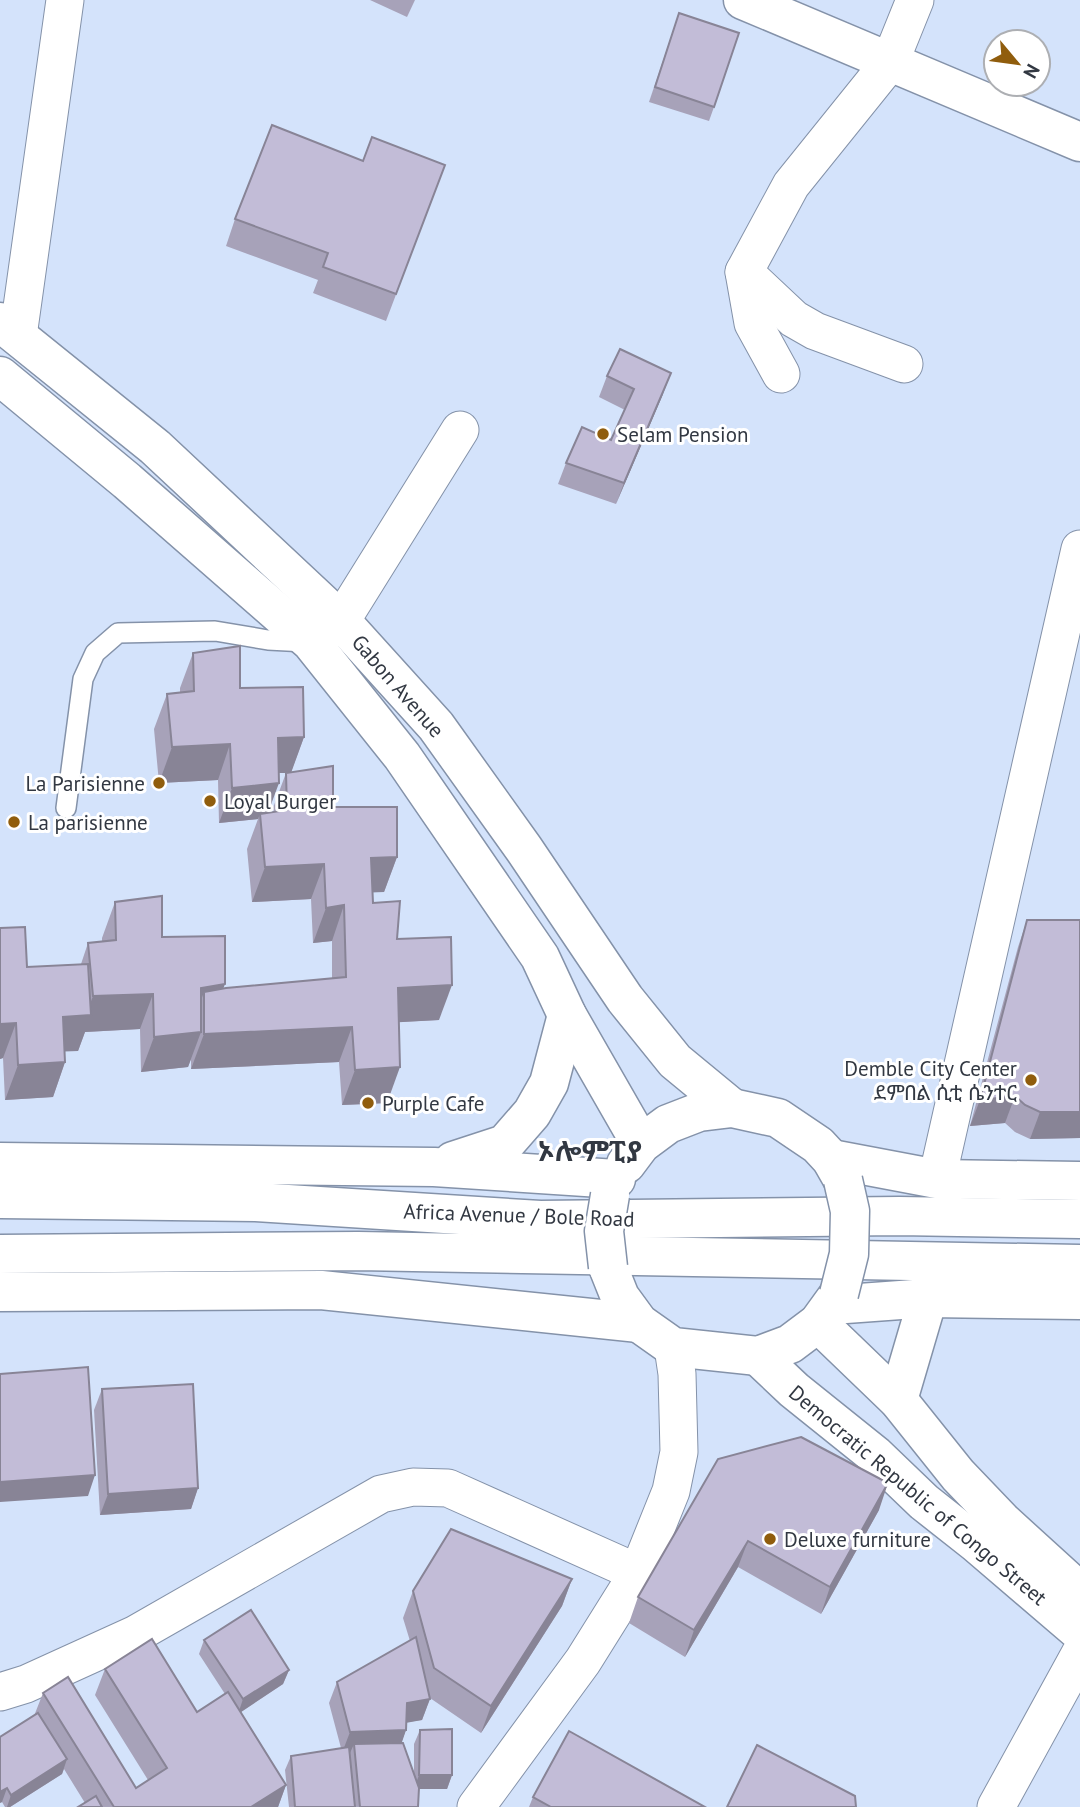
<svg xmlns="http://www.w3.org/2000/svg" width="1080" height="1807" font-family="'PT Sans','Noto Sans Ethiopic',sans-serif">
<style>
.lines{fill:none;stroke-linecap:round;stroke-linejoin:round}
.lane-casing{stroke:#8492a9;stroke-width:22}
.street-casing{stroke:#8492a9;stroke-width:39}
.secondary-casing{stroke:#8492a9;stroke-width:41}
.primary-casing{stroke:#8492a9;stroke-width:41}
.lane{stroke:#fff;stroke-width:19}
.street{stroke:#fff;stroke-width:37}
.secondary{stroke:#fff;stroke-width:38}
.primary{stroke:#fff;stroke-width:38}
.primary-bridge-casing{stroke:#8492a9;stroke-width:41;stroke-linecap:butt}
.primary-bridge{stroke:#fff;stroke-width:38}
.wall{fill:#a7a2b9;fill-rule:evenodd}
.shaded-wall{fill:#888496}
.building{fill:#c2bcd7;stroke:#888496;stroke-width:2}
.poi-dot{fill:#905d0d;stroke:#fff;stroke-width:2.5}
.labels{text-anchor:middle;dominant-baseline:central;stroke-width:6;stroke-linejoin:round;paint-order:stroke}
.poi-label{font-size:21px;fill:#323842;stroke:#fff;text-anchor:start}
.street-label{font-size:21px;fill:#323842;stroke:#fff}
.district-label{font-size:28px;font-weight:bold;fill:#323842;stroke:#fff}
</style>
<rect width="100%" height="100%" fill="#d4e3fb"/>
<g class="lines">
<defs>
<polyline id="lane" points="66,808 83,679 95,653 118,633 215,631 268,640 306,642"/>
<g id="street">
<polyline points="744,272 794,319 815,331 904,364"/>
<polyline points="18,336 65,0"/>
<polyline points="781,374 753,323 744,272 791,185 890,62 915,0"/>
<polyline points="317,638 341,621 460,430"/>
<polyline points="937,1179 1080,549"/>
<polyline points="0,1692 26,1684 136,1634 381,1494 413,1487 448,1488 638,1573"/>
<polyline points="476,1807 583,1661 638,1573 671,1491 679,1452 677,1374 673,1347"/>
<polyline points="996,1807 1080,1654"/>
</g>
<g id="secondary">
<polyline points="743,0 1080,142"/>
<polyline points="818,1323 898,1400 958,1475 1002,1521 1080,1592"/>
<polyline points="758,1356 794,1390 875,1455 924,1502 976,1543 1080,1632"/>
</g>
<g id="primary">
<polyline points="0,322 155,447 341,621 436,726 524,849 625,999 675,1061 732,1108"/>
<polyline points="0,376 127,481 311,642 402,756 540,957 567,1015 641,1144"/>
<polyline points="831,1159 937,1179 1080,1181"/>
<polyline points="453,1161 505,1144 532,1113 549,1083 567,1015"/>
<polyline points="0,1162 434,1167 616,1179"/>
<polyline points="626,1164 641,1144 668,1124 699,1112 732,1108 778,1118 818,1145 831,1159 843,1180"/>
<polyline points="0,1199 256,1202 540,1220 899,1216 1080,1219"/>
<polyline points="0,1254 358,1251 1080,1264"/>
<polyline points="608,1267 620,1297 639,1323 673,1347 758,1356 790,1344 818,1323 839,1294"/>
<polyline points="0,1292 321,1290 639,1323"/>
<polyline points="832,1305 928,1298 1080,1300"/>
<polyline points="898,1400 928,1298"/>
</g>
</defs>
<!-- lane casing -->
<use href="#lane" class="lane-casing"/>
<!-- street casing -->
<use href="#street" class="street-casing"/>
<!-- secondary casing -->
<use href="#secondary" class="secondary-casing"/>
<!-- primary casing -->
<use href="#primary" class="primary-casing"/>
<!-- lane -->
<use href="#lane" class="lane"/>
<!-- street -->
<use href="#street" class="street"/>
<!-- secondary -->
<use href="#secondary" class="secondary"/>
<!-- primary -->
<use href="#primary" class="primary"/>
<defs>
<g id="primary-bridge">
<polyline points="608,1267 604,1231 610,1195"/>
<polyline points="839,1294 849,1254 850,1211 843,1180"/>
</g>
</defs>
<!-- primary-bridge casing -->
<use href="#primary-bridge" class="primary-bridge-casing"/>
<!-- primary-bridge -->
<use href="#primary-bridge" class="primary-bridge"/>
</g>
<!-- wall -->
<g class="wall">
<polygon points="370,0 415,0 407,17"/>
<polygon points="674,28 714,107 709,121 649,102"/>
<polygon points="363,161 445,165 386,321 313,293 318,280 226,246 235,219"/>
<polygon points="607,376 663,394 616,504 558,484 566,463 611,440 625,410 599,397"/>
<path d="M193,653L304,737L291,772L333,807L397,857L384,892H372L373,903L397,939L439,1020L399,1022L387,1103L342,1105L339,1062L191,1069V1059L188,1067L141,1072L140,1029L85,1032L78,1051H65V1062L53,1097L5,1100L3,1058L0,1059V928L27,967L81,964L88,943L102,941V938L115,902L162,937L223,989L332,978V941L313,943L311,899L252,902L247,849L258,819L219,823L218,780L159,783L154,729L167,694L180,692V688ZM279,773H286L273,808L274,812H269Z"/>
<polygon points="1027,920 1080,1138 1030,1139 1015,1132 1005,1123 970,1126 1018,947"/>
<polygon points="102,1389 198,1488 191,1509 100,1515 94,1410"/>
<polygon points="718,1459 879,1510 821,1614 738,1567 685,1657 629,1623 638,1597"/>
<polygon points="572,1579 562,1606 481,1733 430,1698 422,1720 407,1722 406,1730 401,1743 414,1775 414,1744 420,1730 452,1775 447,1789 419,1789 418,1807 289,1807 285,1770 291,1756 341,1748 329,1703 337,1682 410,1641 403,1618 413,1591"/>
<polygon points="204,1640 289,1670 283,1684 241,1712 286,1785 278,1807 78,1807 85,1803 64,1769 62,1774 10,1807 5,1807 2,1802 0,1803 43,1693 136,1788 148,1780 95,1695 105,1669 197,1712 225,1694 199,1654"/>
<polygon points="533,1797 705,1807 529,1807"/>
</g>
<!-- shaded-wall -->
<g class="shaded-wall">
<polygon points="671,373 663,394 616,504 624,483"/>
<polygon points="304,737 291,773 265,773 278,738"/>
<polygon points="230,744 218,780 159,783 172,747"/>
<polygon points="279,783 266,818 260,814 258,819 219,823 232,788"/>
<polygon points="397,857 384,892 358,893 371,858"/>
<polygon points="324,864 311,899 252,902 265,867"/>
<polygon points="344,905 332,941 313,943 326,908"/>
<polygon points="225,984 212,1019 204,992 193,1023 201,988"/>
<polygon points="452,985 439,1020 385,1023 398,988"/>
<polygon points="153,994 140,1029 85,1032 78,1051 50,1052 63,1017 86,1015 93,996"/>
<polygon points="16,1023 3,1058 0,1059 0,1024"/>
<polygon points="352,1027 339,1062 191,1069 204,1034"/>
<polygon points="201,1032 188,1067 141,1072 154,1037"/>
<polygon points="65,1062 53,1097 5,1100 18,1065"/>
<polygon points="400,1067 387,1103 342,1105 355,1070"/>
<polygon points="1015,1096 1005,1123 970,1126 980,1100"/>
<polygon points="1040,1112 1080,1112 1080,1138 1030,1139"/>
<polygon points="95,1475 88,1496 0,1502 0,1482"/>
<polygon points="888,1483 879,1510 821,1614 830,1587"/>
<polygon points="198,1488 191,1509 100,1515 108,1494"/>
<polygon points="748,1541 738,1567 685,1657 694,1630"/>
<polygon points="572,1579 562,1606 481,1733 491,1706"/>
<polygon points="289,1670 283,1684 238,1714 243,1699"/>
<polygon points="430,1699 422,1720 400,1724 407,1703"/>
<polygon points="406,1730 399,1751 354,1744 350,1753 342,1753 350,1732"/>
<polygon points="67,1759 62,1774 10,1807 7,1807 11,1795"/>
<polygon points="419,1775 452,1775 447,1789 414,1789"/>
<polygon points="286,1785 278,1807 251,1807"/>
<polygon points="7,1788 2,1802 0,1803 0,1792"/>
</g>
<!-- building -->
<g class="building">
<polygon points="679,13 739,33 714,107 655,87"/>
<polygon points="272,125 363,161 372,137 445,165 396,294 323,267 328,253 235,219"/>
<polygon points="620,349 671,373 624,483 566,463 582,427 611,440 634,389 607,376"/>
<polygon points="240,646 240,688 303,687 304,737 278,738 279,783 232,788 230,744 172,747 167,694 194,691 193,653"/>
<polygon points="333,766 333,807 397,807 397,857 371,858 373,903 400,901 397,939 451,937 452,985 398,988 400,1067 355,1070 352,1027 204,1034 204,992 226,988 346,977 344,905 326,908 324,864 265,867 260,814 287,810 286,773"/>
<polygon points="162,896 162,937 225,936 225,984 201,988 201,1032 154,1037 153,994 93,996 88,943 116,940 115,902"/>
<polygon points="1027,920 1080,920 1080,1112 1040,1112 1025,1105 1015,1096 980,1100"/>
<polygon points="25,927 27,967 88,964 91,1015 63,1017 65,1062 18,1065 16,1023 0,1024 0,928"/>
<polygon points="88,1367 95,1475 0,1482 0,1374"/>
<polygon points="193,1384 198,1488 108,1494 102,1389"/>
<polygon points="801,1437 888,1483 830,1587 748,1541 694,1630 638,1597 718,1459"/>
<polygon points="451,1529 572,1579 491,1706 434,1668 413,1591"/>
<polygon points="251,1610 289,1670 243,1699 204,1640"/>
<polygon points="416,1637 430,1699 407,1703 406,1730 350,1732 337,1682"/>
<polygon points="152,1639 197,1712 228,1692 286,1785 251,1807 114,1807 43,1693 68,1677 136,1788 167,1768 105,1669"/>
<polygon points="38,1713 67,1759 11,1795 7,1788 0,1792 0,1737"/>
<polygon points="452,1729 452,1775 419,1775 420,1730"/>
<polygon points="569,1731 705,1807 551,1807 533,1797"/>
<polygon points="403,1743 419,1788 418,1807 360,1807 354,1744"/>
<polygon points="757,1745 855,1796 856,1807 727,1807"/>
<polygon points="349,1747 355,1807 295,1807 291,1756"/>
<polygon points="96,1796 102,1807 78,1807"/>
</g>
<!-- markers -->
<g class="poi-dot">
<circle cx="603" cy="434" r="7"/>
<circle cx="159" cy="783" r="7"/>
<circle cx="210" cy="801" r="7"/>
<circle cx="14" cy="822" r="7"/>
<circle cx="1031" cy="1080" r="7"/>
<circle cx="368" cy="1103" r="7"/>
<circle cx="770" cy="1539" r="7"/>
</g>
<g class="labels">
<!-- poi labels -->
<g class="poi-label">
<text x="617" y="434">Selam Pension</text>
<text x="145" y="783" text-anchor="end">La Parisienne</text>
<text x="224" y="801">Loyal Burger</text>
<text x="28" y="822">La parisienne</text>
<text x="1017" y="1068" text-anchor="end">Demble City Center<tspan x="1017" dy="24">ደምበል ሲቲ ሴንተር</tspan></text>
<text x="382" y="1103">Purple Cafe</text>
<text x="784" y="1539">Deluxe furniture</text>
</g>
<!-- street labels -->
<g class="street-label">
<text transform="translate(398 686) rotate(49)">Gabon Avenue</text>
<text transform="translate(519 1215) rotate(2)">Africa Avenue / Bole Road</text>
<text transform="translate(918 1495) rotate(40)">Democratic Republic of Congo Street</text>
</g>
<!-- district labels -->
<g class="district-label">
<text x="590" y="1150">ኦሎምፒያ</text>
</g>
</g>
<!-- north arrow -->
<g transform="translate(1017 63) rotate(119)"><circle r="33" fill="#ffffff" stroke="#adafb3" stroke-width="2"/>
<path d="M0-5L12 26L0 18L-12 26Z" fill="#905d0d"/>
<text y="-10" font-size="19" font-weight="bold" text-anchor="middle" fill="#323842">N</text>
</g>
</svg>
